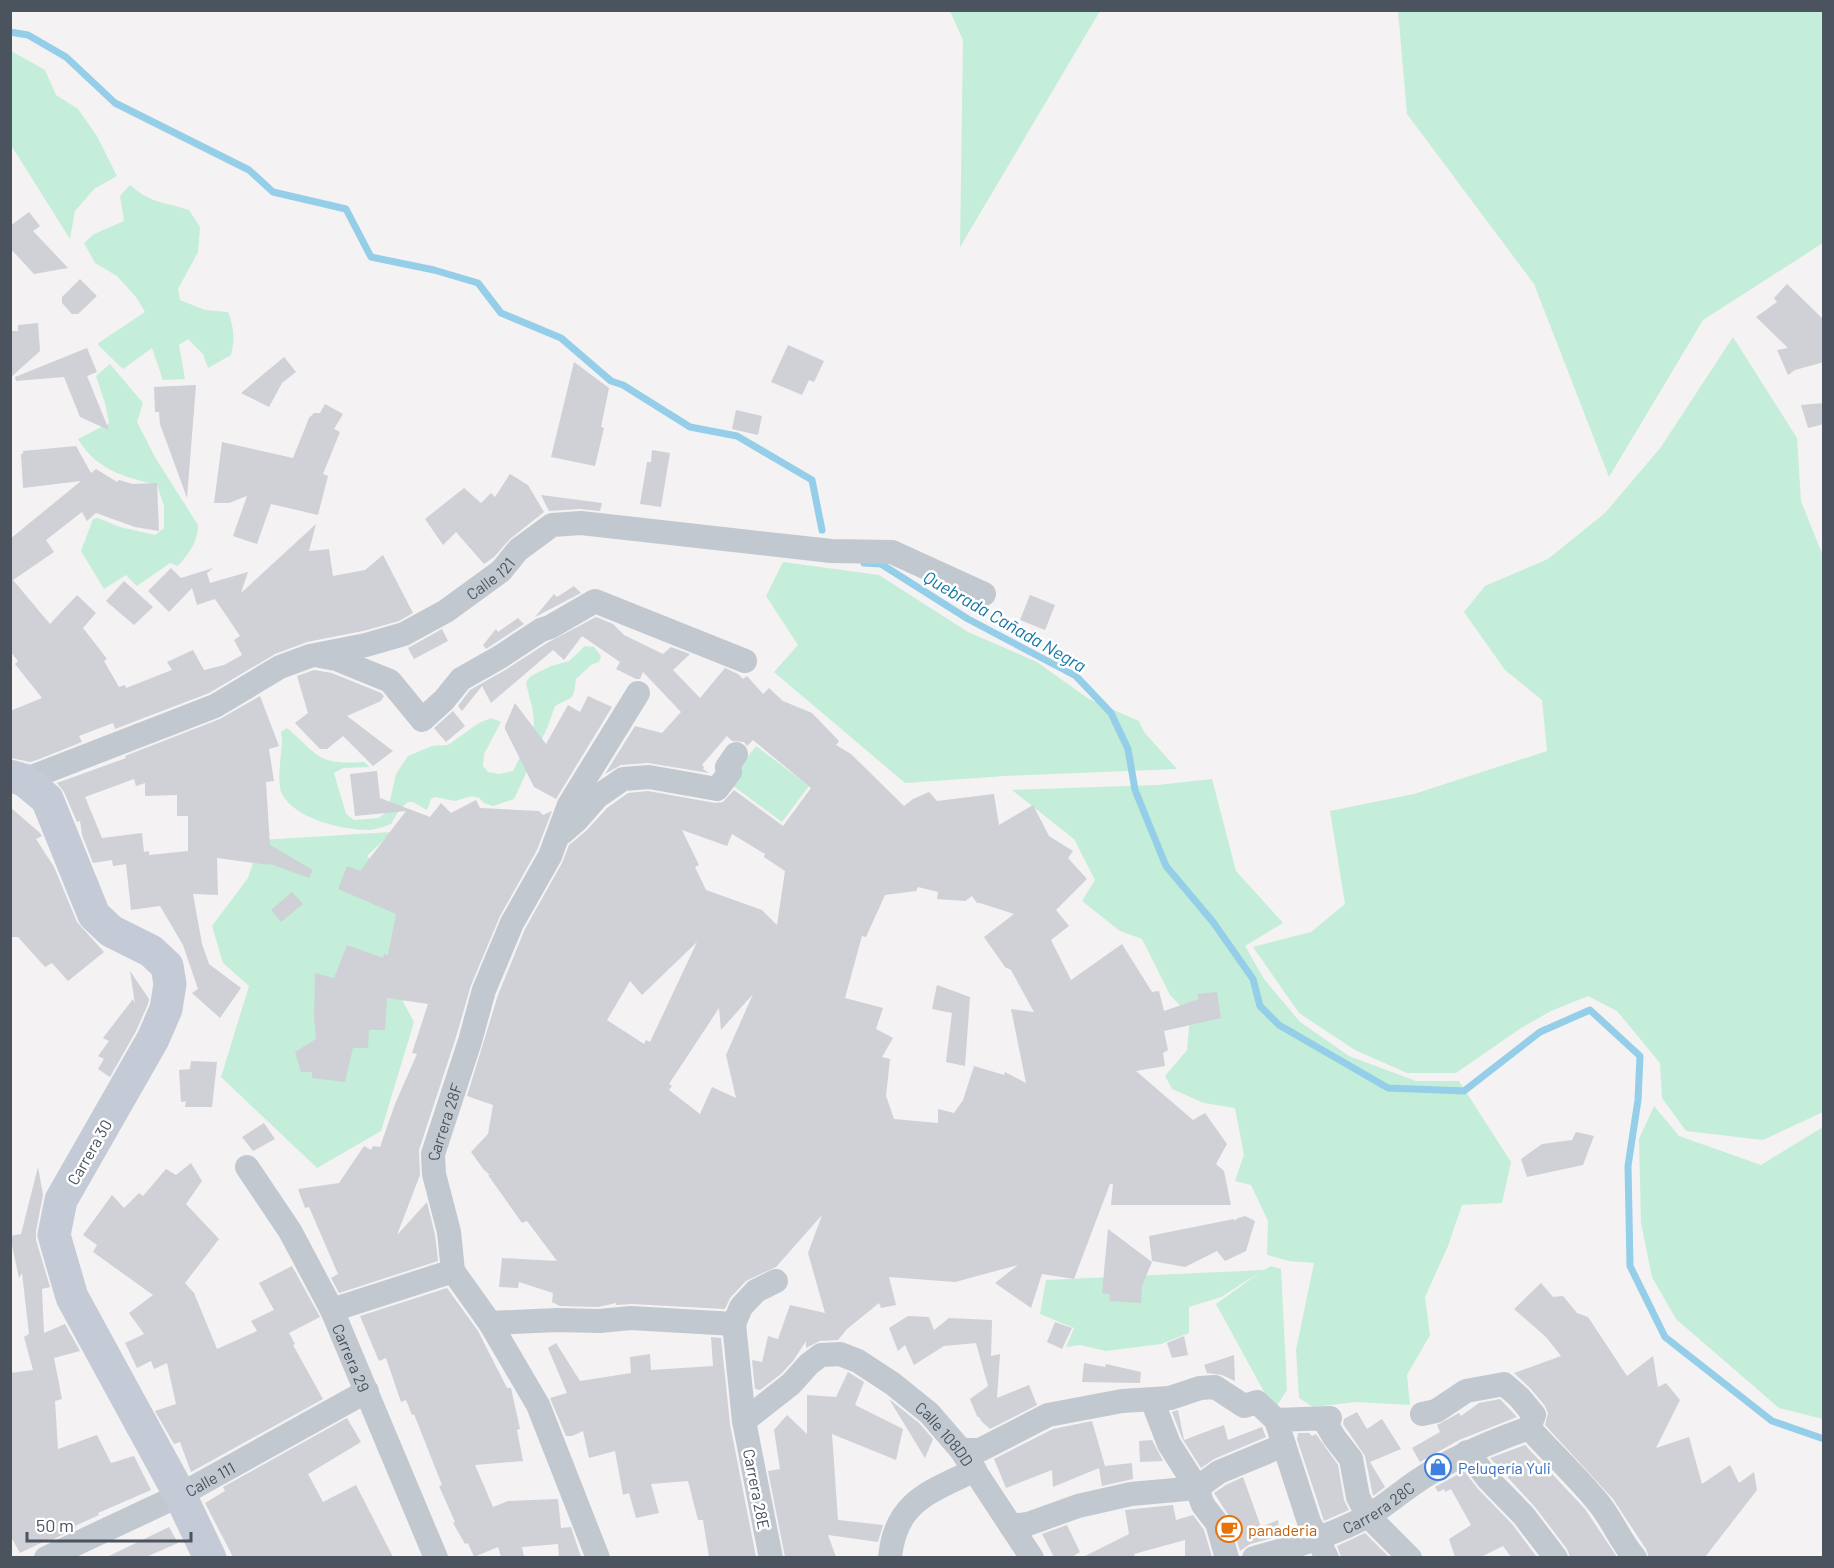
<svg xmlns="http://www.w3.org/2000/svg" width="1834" height="1568" font-family="Barlow,sans-serif">
<style>
.green{fill:#c4eed9}
.lines{fill:none;stroke-linecap:round;stroke-linejoin:round}
.stream{stroke:#94cee8;stroke-width:7}
.building{fill:#cfd1d6;fill-rule:evenodd}
.street{stroke:#c1c8cf;stroke-width:24}
.secondary{stroke:#c4cbd7;stroke-width:33}
.labels{text-anchor:middle;dominant-baseline:central;stroke-width:5;stroke-linejoin:round;paint-order:stroke}
.street-label{font-size:16px;fill:#4a535e;stroke:#fff}
.shop-label{font-size:16px;fill:#366cbe;stroke:#fff;text-anchor:start}
.food-label{font-size:16px;fill:#c56008;stroke:#fff;text-anchor:start}
.water-label{font-size:18px;font-style:italic;fill:#1479a7;stroke:#fff}
</style>
<rect width="100%" height="100%" fill="#f4f2f2"/>
<!-- green -->
<g class="green">
<polygon points="950,11 1100,11 960,247 963,40"/>
<polygon points="1398,11 1823,11 1823,243 1703,320 1609,477 1534,284 1407,114"/>
<polygon points="11,51 45,70 56,95 78,109 97,136 117,176 94,189 75,211 70,239 11,145"/>
<path d="M130,185C153,205 163,201 189,210L200,227L198,252L178,289L180,300L205,310L228,312C234,327 235,339 231,355L208,368L203,354L188,339L179,345L185,379L163,380L152,348L123,369L97,344L145,312L136,297L117,276L95,263L84,243L94,234L124,221L120,196Z"/>
<polygon points="1733,337 1797,438 1801,501 1823,556 1823,1112 1763,1140 1686,1131 1662,1098 1660,1063 1617,1011 1588,996 1551,1011 1521,1028 1456,1073 1407,1073 1355,1050 1299,1013 1253,947 1311,932 1345,904 1330,811 1414,794 1547,751 1542,700 1505,670 1464,612 1485,586 1548,559 1605,513 1661,447"/>
<path d="M110,364L143,403L137,422L156,459L198,525C198,542 189,553 178,566L170,563L137,586L126,575L104,589L81,551L93,519L98,518L120,527L155,535L164,528V506L157,485C125,477 96,470 78,439L109,423L105,403L96,376Z"/>
<polygon points="783,562 879,575 968,632 1037,662 1089,699 1139,721 1144,732 1177,769 1005,776 905,783 774,672 798,645 766,596"/>
<path d="M585,646L594,647L601,656L599,662L591,665L576,679C573,702 574,695 555,706L548,726L514,799L493,806L484,803L479,798L472,796L455,801L435,797L431,799L427,810L413,802H408L399,810L391,824C384,827 377,829 369,830C343,830 295,819 282,794C276,782 282,753 282,739L281,732L287,728C320,756 316,765 364,762L370,767L343,768L334,773L346,814L354,820L379,818L388,810L396,774L408,756L432,746L448,745L479,723L491,718L501,722L484,754L483,766L488,772L499,774L513,771L533,731C536,712 529,699 526,682L531,676L551,666L569,661Z"/>
<polygon points="756,746 809,786 782,822 728,782"/>
<polygon points="1212,779 1236,871 1283,923 1245,946 1264,979 1300,1022 1349,1056 1416,1081 1459,1081 1511,1162 1502,1203 1462,1205 1448,1246 1425,1297 1430,1335 1407,1375 1410,1405 1356,1402 1313,1407 1299,1398 1296,1350 1314,1263 1289,1261 1267,1255 1268,1221 1251,1185 1235,1181 1244,1155 1235,1108 1204,1103 1172,1089 1165,1076 1187,1050 1190,1016 1170,995 1142,939 1120,931 1082,901 1095,880 1074,839 1012,790 1158,785"/>
<polygon points="392,832 367,856 420,902 399,994 414,1022 381,1131 317,1168 221,1077 249,986 223,963 212,926 248,878 261,840"/>
<polygon points="1654,1106 1679,1136 1761,1165 1823,1127 1823,1419 1779,1408 1676,1319 1652,1277 1641,1223 1639,1139"/>
<polygon points="1271,1266 1281,1269 1287,1390 1274,1410 1216,1304 1262,1271 1221,1297 1189,1307 1189,1333 1161,1344 1106,1351 1080,1345 1066,1347 1074,1328 1040,1314 1046,1280 1264,1270"/>
</g>
<g class="lines">
<!-- stream -->
<g class="stream">
<polyline points="10,32 28,35 66,57 115,103 249,170 273,192 346,209 371,257 434,270 478,283 501,313 561,338 611,381 623,385 690,427 737,436 812,480 822,530"/>
<polyline points="864,563 881,564 968,619 1076,676 1111,713 1128,749 1135,790 1166,866 1213,922 1253,979 1260,1006 1279,1025 1388,1088 1464,1091 1540,1032 1590,1010 1640,1056 1638,1100 1628,1166 1630,1266 1665,1337 1772,1421 1824,1439"/>
</g>
</g>
<!-- building -->
<g class="building">
<polygon points="29,212 40,226 33,231 68,268 34,274 10,248 10,226"/>
<polygon points="80,279 97,296 78,314 72,314 62,303 62,297"/>
<polygon points="1787,284 1824,320 1824,362 1795,370 1788,375 1777,350 1788,348 1756,317 1777,302 1774,298"/>
<polygon points="38,323 40,351 10,378 10,331 18,331 18,325"/>
<polygon points="788,345 824,361 814,382 809,380 802,395 771,382"/>
<polygon points="87,348 97,372 87,376 109,430 80,417 64,377 16,381 15,377"/>
<polygon points="284,357 296,372 282,383 269,407 241,393"/>
<polygon points="574,362 609,388 601,427 604,428 595,466 551,457"/>
<polygon points="196,385 187,498 160,424 159,412 155,412 154,387"/>
<polygon points="1824,403 1824,424 1808,428 1801,405"/>
<polygon points="325,404 343,414 334,429 340,432 323,474 328,476 318,515 271,504 257,544 233,536 247,496 229,503 214,503 222,442 293,458 309,418 314,413 320,413"/>
<polygon points="736,410 762,416 758,435 732,429"/>
<polygon points="76,446 91,473 96,469 117,482 119,480 133,484 157,483 159,531 135,527 96,513 87,521 82,512 46,540 54,552 13,580 50,624 77,595 96,613 83,628 107,659 104,661 119,687 125,685 126,688 172,670 167,662 193,650 204,670 224,665 242,655 234,640 240,636 215,599 197,605 192,588 169,612 148,591 171,568 181,578 213,568 207,573 210,583 248,572 241,593 316,524 309,551 329,549 333,576 365,570 383,555 413,613 399,621 363,631 307,642 275,654 209,693 115,729 113,723 79,736 82,742 37,760 30,762 11,758 10,711 42,698 15,664 18,661 10,651 10,539 81,481 23,488 21,454 23,454 23,451"/>
<polygon points="652,450 670,453 661,507 640,504 647,462 651,462"/>
<polygon points="510,474 528,485 544,512 510,539 494,557 484,564 456,532 443,545 425,519 464,488 481,503 491,493 495,497"/>
<polygon points="541,495 602,503 600,511 580,509 549,511"/>
<polygon points="124,581 153,607 134,625 106,601"/>
<polygon points="574,586 581,593 535,617 554,594 557,597"/>
<polygon points="1030,595 1055,605 1045,630 1020,620"/>
<path d="M596,617L613,624L624,635L663,654L671,647L690,654L673,670L700,698L725,668L738,674L743,679L747,676L763,694L769,688L783,701L812,713L839,741L836,745L851,754L904,806L913,799L929,792L937,801L994,794L999,825L1033,805L1049,836L1073,851L1068,858L1087,879L1056,910L1069,926L1051,940L1071,980L1122,944L1152,992L1159,991L1164,1011L1199,999L1197,994L1217,992L1221,1018L1164,1031L1168,1050L1163,1053L1165,1066L1136,1071L1193,1120L1205,1113L1227,1144L1216,1164L1224,1171L1231,1205H1111L1113,1184H1110L1074,1279L1042,1274L1031,1308L995,1283L1018,1265L955,1282L889,1277L896,1305L881,1308L879,1303L847,1329L838,1340L820,1341L806,1348V1341L793,1361L781,1374L760,1390L755,1389L752,1360L762,1362L768,1336L778,1339L790,1305L825,1313L808,1253L822,1215L776,1267L746,1281L730,1298L725,1309L632,1304L616,1305V1303L598,1307L560,1306L552,1302L553,1293L519,1282L518,1288L499,1287L502,1258L557,1261L527,1221L522,1223L488,1175H490L484,1170L471,1152L488,1134L493,1105L467,1096L498,995L525,929L562,863L569,845L586,831L607,808L628,793L648,791L715,803L723,802L734,790L783,826L811,788L753,740L747,746L744,742L732,741L727,736L702,765L704,767L703,769L709,773L648,763L621,765L605,774L635,726L662,733L681,712L643,672L640,679H636L616,669L620,662L582,636L564,660L553,650L491,703L482,686L462,711L458,706L470,690L507,669L547,643ZM682,830L727,846L732,834L765,854L764,857L785,871L777,925L762,910L706,890L695,867L699,865ZM918,887L938,892L937,899L965,901L972,896L977,903H980L1014,914L984,937L1005,967L1011,970L1034,1012L1011,1009L1026,1083L1005,1072L1004,1075L974,1066L963,1100L954,1113L938,1109V1123L894,1119L886,1096L890,1059L882,1057L893,1038L876,1029L883,1008L845,998L862,936L866,937L885,895L916,891ZM697,942L650,1042L646,1040L644,1044L607,1020L630,981L642,995ZM753,994L726,1055L736,1098L712,1087L700,1114L669,1090L672,1086L669,1084L719,1008L721,1030Z"/>
<polygon points="518,618 524,624 486,649 483,645 496,629 498,632"/>
<polygon points="442,629 448,641 414,659 408,648"/>
<polygon points="314,670 332,673 381,693 384,696 381,701 347,716 393,751 373,766 343,736 327,749 320,749 295,723 308,713 297,676"/>
<path d="M260,696L279,746L269,749L274,781L266,782L270,845L313,870L309,878L268,863L270,865L217,858L218,895L193,894L202,944L209,964L241,988L220,1018L192,993L198,989L183,945L160,906L131,910L126,864L113,866L112,860L93,863L82,835L80,821L77,822L64,792L57,783L126,758L125,756L220,719ZM134,779L136,786L145,783V796L177,795V816H188V851L149,855V851L144,852L142,833L102,838L85,797Z"/>
<polygon points="588,696 612,707 556,799 534,787 505,729 505,726 515,703 546,744 568,705 580,712"/>
<polygon points="453,711 465,726 446,742 434,728"/>
<polygon points="377,771 380,798 430,817 441,803 451,813 476,800 480,808 539,811 543,815 552,811 537,850 500,916 471,985 456,1037 419,1150 420,1175 397,1235 427,1202 435,1235 438,1261 339,1293 331,1278 338,1274 309,1207 305,1208 298,1189 339,1183 364,1146 371,1150 373,1146 380,1147 395,1104 417,1054 412,1053 428,1004 387,998 385,1030 369,1030 368,1048 353,1048 345,1082 312,1078 312,1072 301,1072 295,1052 316,1039 314,1017 315,973 334,978 347,945 383,958 384,954 388,955 396,914 338,889 347,866 360,871 406,811 355,816 350,774"/>
<polygon points="10,807 40,833 42,836 36,839 54,867 77,922 104,952 68,981 52,963 45,967 18,937 10,937"/>
<polygon points="292,892 303,904 281,922 271,910"/>
<polygon points="130,971 149,999 148,1004 136,1031 110,1077 98,1069 104,1059 98,1056 109,1041 103,1038 133,999 135,1004"/>
<polygon points="937,985 970,997 965,1066 946,1062 952,1013 932,1009"/>
<polygon points="191,1061 217,1062 212,1107 185,1107 186,1101 181,1102 179,1070 190,1069"/>
<polygon points="264,1123 275,1139 253,1151 242,1137"/>
<polygon points="1576,1132 1594,1136 1583,1165 1527,1177 1521,1159 1542,1144 1572,1140"/>
<polygon points="191,1163 202,1181 186,1204 219,1239 185,1283 194,1293 217,1349 257,1331 251,1321 274,1310 259,1283 292,1266 320,1317 289,1333 295,1344 293,1345 323,1399 191,1472 180,1442 174,1444 155,1411 176,1404 167,1363 154,1369 151,1361 137,1368 125,1343 144,1334 129,1313 153,1295 93,1252 97,1245 83,1235 112,1195 124,1208 139,1193 143,1196 166,1169 176,1175"/>
<polygon points="38,1167 43,1195 36,1231 36,1240 50,1287 42,1289 44,1333 65,1324 80,1351 54,1358 62,1399 55,1401 58,1449 97,1435 111,1463 134,1456 151,1490 98,1513 99,1515 75,1526 76,1528 50,1541 49,1539 20,1553 10,1535 10,1373 33,1370 24,1337 29,1334 22,1273 19,1278 10,1236 21,1234"/>
<polygon points="1245,1216 1255,1221 1246,1251 1225,1261 1217,1251 1185,1267 1152,1261 1149,1236 1234,1219 1234,1221 1238,1218"/>
<polygon points="1108,1229 1152,1262 1142,1286 1141,1303 1110,1301 1109,1294 1102,1293"/>
<polygon points="1541,1283 1553,1297 1563,1296 1577,1313 1588,1317 1627,1376 1653,1356 1658,1387 1666,1383 1680,1400 1656,1448 1689,1437 1702,1484 1730,1465 1739,1483 1754,1472 1757,1490 1705,1557 1649,1557 1646,1549 1613,1499 1545,1425 1548,1413 1545,1406 1530,1388 1514,1373 1561,1356 1546,1337 1514,1309"/>
<polygon points="447,1288 478,1331 507,1388 511,1388 520,1429 517,1430 523,1461 475,1465 493,1507 508,1501 558,1499 561,1528 571,1527 581,1557 559,1557 558,1544 522,1547 524,1557 501,1557 498,1547 474,1557 468,1543 465,1544 453,1523 455,1522 439,1486 442,1485 414,1414 412,1415 406,1400 401,1402 386,1358 379,1361 360,1316"/>
<polygon points="908,1316 929,1317 934,1330 949,1318 992,1320 991,1356 1000,1354 997,1398 1029,1385 1037,1405 990,1429 980,1420 981,1419 977,1416 970,1399 988,1386 976,1343 944,1346 914,1365 905,1345 898,1351 889,1328"/>
<polygon points="1055,1322 1072,1328 1062,1349 1047,1342"/>
<polygon points="1184,1336 1188,1355 1172,1358 1167,1343"/>
<polygon points="711,1337 721,1338 730,1424 756,1557 709,1557 703,1520 698,1520 688,1481 651,1484 659,1513 636,1518 629,1493 623,1495 615,1451 589,1458 583,1431 572,1436 566,1436 550,1398 567,1393 548,1348 556,1343 580,1381 631,1373 630,1357 650,1354 651,1370 713,1366"/>
<polygon points="1234,1355 1235,1381 1222,1375 1207,1373 1204,1365"/>
<polygon points="1084,1363 1105,1367 1106,1364 1141,1372 1140,1383 1082,1382"/>
<polygon points="848,1372 864,1382 855,1405 903,1429 896,1460 832,1434 838,1520 883,1525 878,1542 828,1535 836,1557 785,1557 768,1471 780,1469 774,1430 787,1415 807,1434 807,1395 836,1397"/>
<polygon points="889,1399 919,1423 933,1439 925,1458"/>
<polygon points="1500,1399 1517,1417 1459,1440 1420,1462 1412,1448 1440,1432 1437,1425 1459,1413 1461,1416 1479,1403"/>
<polygon points="1178,1410 1184,1440 1224,1425 1228,1440 1262,1427 1266,1437 1214,1459 1201,1468 1182,1438 1172,1412"/>
<polygon points="1357,1412 1367,1429 1382,1419 1401,1449 1370,1462 1385,1487 1373,1496 1365,1456 1343,1424 1344,1419"/>
<polygon points="347,1418 361,1442 308,1474 323,1502 356,1485 393,1557 233,1557 205,1503 225,1491 223,1487"/>
<polygon points="1092,1421 1105,1466 1132,1463 1133,1479 1102,1486 1099,1468 1053,1487 1052,1470 1006,1488 994,1459 1053,1429"/>
<polygon points="1298,1433 1309,1433 1312,1436 1316,1434 1338,1465 1344,1500 1349,1510 1324,1521 1297,1439"/>
<polygon points="1152,1440 1163,1461 1140,1462 1139,1441"/>
<polygon points="1525,1445 1585,1509 1617,1557 1570,1557 1567,1549 1535,1507 1490,1458"/>
<polygon points="1464,1471 1479,1490 1513,1525 1536,1556 1533,1557 1511,1557 1503,1546 1481,1557 1455,1557 1449,1539 1471,1525 1451,1489 1445,1492 1444,1489 1438,1492 1435,1487"/>
<polygon points="1243,1477 1261,1527 1278,1520 1280,1536 1250,1544 1240,1551 1231,1519 1214,1493 1226,1485"/>
<polygon points="1173,1505 1176,1520 1193,1515 1204,1530 1212,1557 1185,1557 1185,1540 1134,1554 1135,1557 1083,1557 1129,1534 1125,1510"/>
<polygon points="1067,1525 1080,1552 1072,1557 1054,1557 1042,1534"/>
<polygon points="169,1527 178,1543 146,1557 107,1557"/>
<polygon points="1365,1533 1389,1557 1341,1557 1337,1546"/>
</g>
<g class="lines">
<!-- street -->
<g class="street">
<polyline points="320,656 336,659 390,681 422,720 444,700 461,679 500,657 541,630 550,627 595,601 745,661"/>
<path id="s1" d="M24,780L215,706L280,667L310,656L366,645L404,634L446,611L501,571L518,550L552,525L581,523L831,551L892,552L984,594"/>
<polyline points="562,833 577,820 597,797 623,779 649,777 717,789 730,772 727,767 736,754"/>
<path id="s2" d="M247,1167L290,1231L332,1310L436,1558"/>
<polyline points="332,1310 453,1271"/>
<polyline points="490,1323 557,1320 599,1321 631,1318 734,1324"/>
<polyline points="1152,1400 1169,1444 1197,1488 1203,1505 1217,1523 1227,1558"/>
<polyline points="1422,1414 1436,1411 1466,1391 1504,1384 1519,1397 1534,1415 1529,1428"/>
<path id="s3" d="M744,1421L791,1384L809,1364L821,1355L840,1354L858,1361L893,1384L929,1413L961,1450L1032,1558"/>
<path d="M1529,1428C1551,1452 1575,1475 1596,1500C1612,1518 1619,1540 1635,1558"/>
<polyline points="961,1450 980,1450 1048,1415 1122,1401 1170,1398 1200,1388 1215,1387 1244,1406 1257,1402 1276,1420"/>
<polyline points="1467,1452 1489,1480 1524,1516 1556,1558"/>
<polyline points="1011,1526 1028,1524 1078,1506 1131,1494 1197,1488 1219,1472 1284,1445"/>
<path id="s4" d="M46,1558L180,1495L367,1391"/>
<path id="s5" d="M598,1558L538,1405L490,1323L453,1271L449,1232L434,1174L433,1154L470,1041L484,990L512,923L550,856L569,805L638,693"/>
<polyline points="771,1558 744,1421 734,1324 741,1307 756,1291 776,1281"/>
<path d="M890,1558C895,1501 930,1492 975,1470"/>
<path id="s6" d="M1254,1558C1292,1548 1330,1536 1366,1517C1388,1505 1407,1486 1430,1473C1461,1454 1495,1440 1529,1428"/>
<polyline points="1327,1558 1309,1522 1276,1420 1330,1418 1327,1425 1334,1437 1351,1459 1358,1497 1368,1516 1410,1558"/>
</g>
<!-- secondary -->
<polyline class="secondary" points="10,776 24,780 47,799 94,915 111,931 151,951 167,966 170,984 166,1009 153,1039 61,1200 54,1235 72,1297 180,1495 210,1558"/>
</g>
<!-- icons -->
<defs>
<symbol id="shop-ring" viewBox="-11 -11 22 22"><circle r="9.5" fill="#fff" stroke="#3f7fe0" stroke-width="1.5"/><path d="M-5-2.5h2.3a2.7 3.5 0 0 1 5.4 0H5L5.5 6h-11ZM-1.5-2.5h3a1.5 2.3 0 0 0-3 0Z" fill="#3f7fe0"/></symbol>
<symbol id="cafe-ring" viewBox="-11 -11 22 22"><circle r="9.5" fill="#fff" stroke="#e8710a" stroke-width="1.5"/><path d="M-5.5-4.5H6V0H3Q3 3.5 0 3.5H-2.5Q-5.5 3.5-5.5 0ZM3-3.2v2h1.7v-2ZM-6 4.5H4V6H-6Z" fill="#e8710a"/></symbol>
</defs>
<g fill-rule="evenodd">
<use href="#shop-ring" x="1423" y="1452" width="30" height="30"/>
<use href="#cafe-ring" x="1214" y="1514" width="30" height="30"/>
</g>
<g class="labels">
<!-- street labels -->
<g class="street-label">
<text stroke="none"><textPath href="#s1" startOffset="512">Calle 121</textPath></text>
<text stroke="none"><textPath href="#s5" startOffset="476">Carrera 28F</textPath></text>
<text transform="translate(89 1152) rotate(-60)">Carrera 30</text>
<text stroke="none"><textPath href="#s2" startOffset="218">Carrera 29</textPath></text>
<text stroke="none"><textPath href="#s3" startOffset="254">Calle 108DD</textPath></text>
<text stroke="none"><textPath href="#s4" startOffset="182">Calle 111</textPath></text>
<text transform="translate(757 1489) rotate(79)">Carrera 28E</text>
<text stroke="none"><textPath href="#s6" startOffset="135">Carrera 28C</textPath></text>
</g>
<!-- shop labels -->
<g class="shop-label">
<text x="1458" y="1467">Peluqería Yuli</text>
</g>
<!-- food labels -->
<g class="food-label">
<text x="1248" y="1529">panaderia</text>
</g>
<!-- water labels -->
<g class="water-label">
<text transform="translate(1005 621) rotate(30)">Quebrada Cañada Negra</text>
</g>
</g>
<!-- border -->
<rect width="1834" height="1568" fill="none" stroke="#4a535e" stroke-width="24"/>
<!-- scale -->
<path d="M27 1532v9h164v-9" fill="none" stroke="#4a535e" stroke-width="3"/>
<text x="36" y="1532" font-size="18" fill="#4a535e" stroke="#ffffff" stroke-width="4.5" paint-order="stroke">50 m</text>
</svg>
